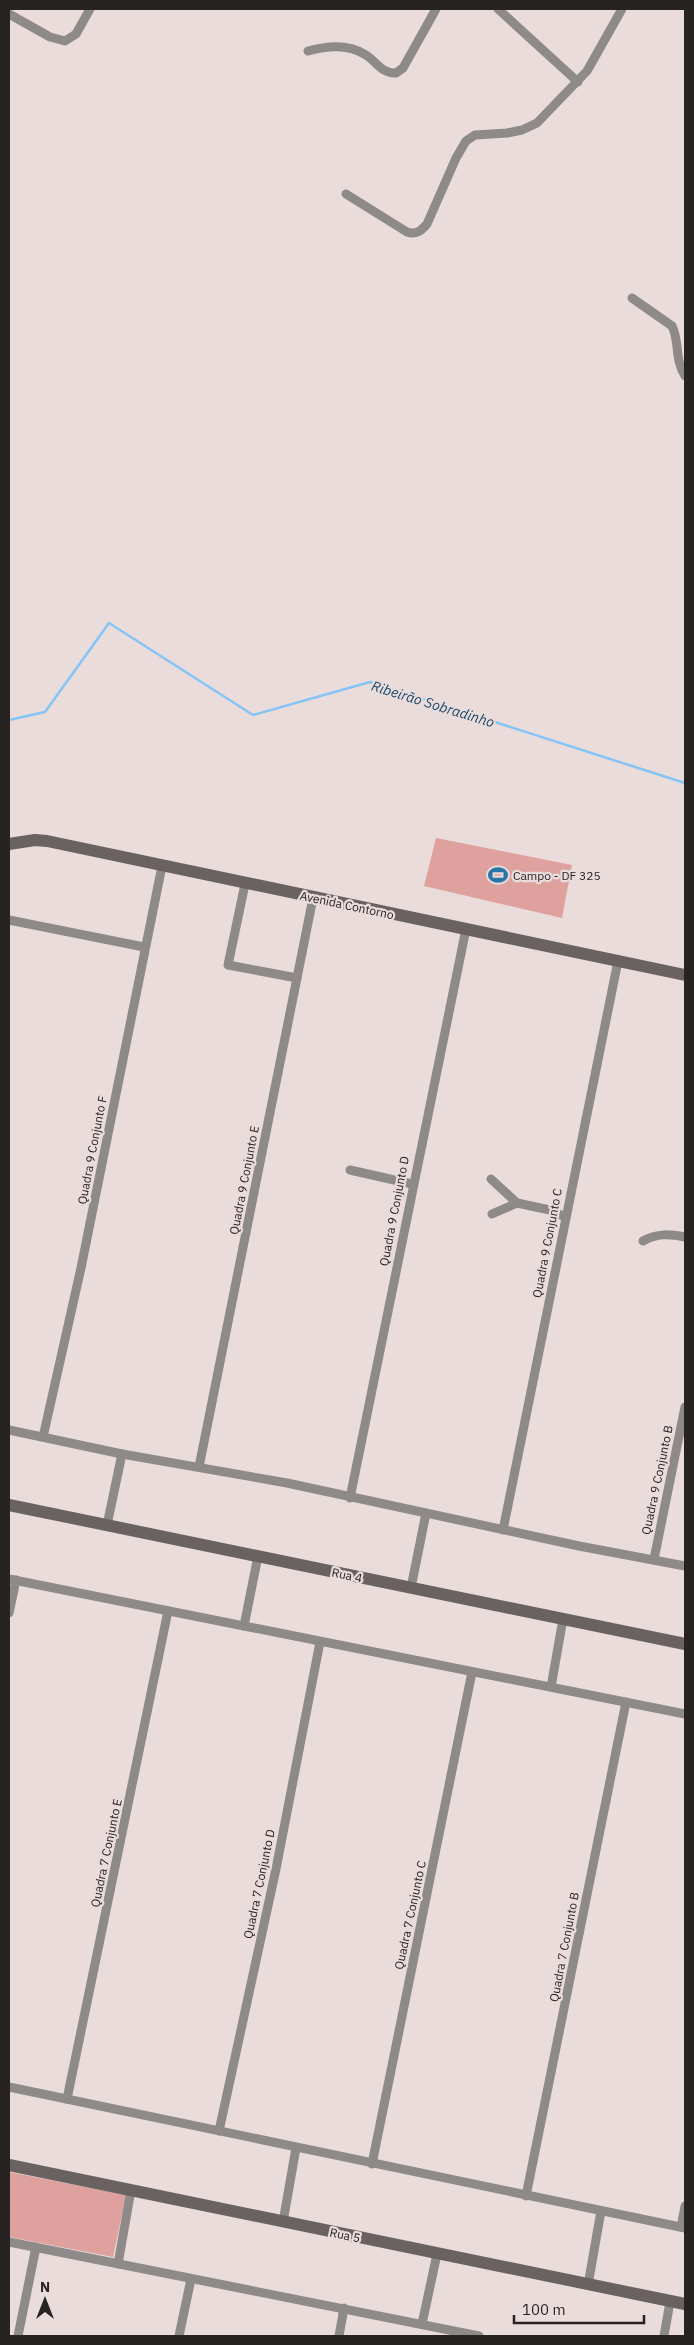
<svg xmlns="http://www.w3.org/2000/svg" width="694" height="2345" font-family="'IBM Plex Sans',sans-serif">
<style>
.green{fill:#dea19e}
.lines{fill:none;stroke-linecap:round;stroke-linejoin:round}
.stream{stroke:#85c4f5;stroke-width:2.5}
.street{stroke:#8f8a8a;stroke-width:9}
.secondary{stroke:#696261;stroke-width:12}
.labels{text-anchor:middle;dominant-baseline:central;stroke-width:4.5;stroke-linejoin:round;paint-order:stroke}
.poi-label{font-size:12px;fill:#282323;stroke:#e9dcdb;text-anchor:start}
.street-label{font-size:12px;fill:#282323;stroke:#e9dcdb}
.water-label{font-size:14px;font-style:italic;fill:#154566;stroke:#e9dcdb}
</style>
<rect width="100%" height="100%" fill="#e9dcdb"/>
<!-- green -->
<g class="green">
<polygon points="436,838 572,865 562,918 424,886"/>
<polygon points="9,2172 126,2195 113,2257 9,2237"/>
</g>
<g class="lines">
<!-- stream -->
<polyline class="stream" points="9,720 45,712 109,623 253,715 370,682 685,783"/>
<!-- street -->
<g class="street">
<polyline points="498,9 578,82"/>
<polyline points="9,14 50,37 65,41 76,34 90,9"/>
<path d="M308,51C326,46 347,43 364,54C376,60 381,74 396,73L403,68L436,9"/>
<path d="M346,194L407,232C416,235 421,231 427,224L456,158L466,141L475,135L507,133L522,130L537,123L587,71L622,9"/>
<path d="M632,298L672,326C680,342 674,358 685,376"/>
<polyline points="245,884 228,965 297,978"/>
<polyline points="9,920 144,947"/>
<polyline points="350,1170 412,1184"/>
<polyline points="491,1179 517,1203 550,1210 565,1217"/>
<polyline points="492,1214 517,1203"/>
<path d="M643,1241C657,1233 670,1234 685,1237"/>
<polyline points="9,1430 122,1454 287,1483 579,1546 685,1566"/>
<polyline points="43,1437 81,1268 162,866"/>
<polyline points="199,1467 313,898"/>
<polyline points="350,1498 466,929"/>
<polyline points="107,1525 122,1454"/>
<polyline points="503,1530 618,961"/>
<polyline points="654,1559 685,1407"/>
<polyline points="9,1579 685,1714"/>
<polyline points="411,1588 426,1513"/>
<polyline points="9,1613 16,1580"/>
<polyline points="244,1626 258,1556"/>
<polyline points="551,1687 563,1619"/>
<polyline points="9,2087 685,2228"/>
<polyline points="67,2099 168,1611"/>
<polyline points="219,2131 276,1869 320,1642"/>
<polyline points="372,2164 472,1672"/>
<polyline points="526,2196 626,1702"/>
<polyline points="283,2222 296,2148"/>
<polyline points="681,2227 685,2206"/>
<polyline points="9,2242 479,2336"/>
<polyline points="118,2264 131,2190"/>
<polyline points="588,2285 601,2211"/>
<polyline points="422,2324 437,2254"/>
<polyline points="18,2336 36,2247"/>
<polyline points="179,2336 191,2279"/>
<polyline points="339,2336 344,2308"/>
<polyline points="664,2336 670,2302"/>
</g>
<!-- secondary -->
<g class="secondary">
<polyline points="9,844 35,840 47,841 685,975"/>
<polyline points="9,1505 685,1644"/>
<polyline points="9,2165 685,2304"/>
</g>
</g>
<!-- icons -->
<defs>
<symbol id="stadium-bare" viewBox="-9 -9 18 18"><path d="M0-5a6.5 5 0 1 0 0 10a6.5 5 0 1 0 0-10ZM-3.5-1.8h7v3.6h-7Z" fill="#2b76a9" stroke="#e9dcdb" stroke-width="2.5" paint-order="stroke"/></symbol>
</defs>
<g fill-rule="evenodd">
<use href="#stadium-bare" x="484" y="861" width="28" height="28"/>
</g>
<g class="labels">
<!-- poi labels -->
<g class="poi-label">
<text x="513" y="875">Campo - DF 325</text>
</g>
<!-- street labels -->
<g class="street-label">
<text transform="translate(347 905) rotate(12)">Avenida Contorno</text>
<text transform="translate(92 1150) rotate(-79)">Quadra 9 Conjunto F</text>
<text transform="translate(244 1180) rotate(-79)">Quadra 9 Conjunto E</text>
<text transform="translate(394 1211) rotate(-79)">Quadra 9 Conjunto D</text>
<text transform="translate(547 1243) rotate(-79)">Quadra 9 Conjunto C</text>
<text transform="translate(657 1480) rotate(-78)">Quadra 9 Conjunto B</text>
<text transform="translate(347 1575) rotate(12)">Rua 4</text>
<text transform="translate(106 1853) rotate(-78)">Quadra 7 Conjunto E</text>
<text transform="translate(259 1884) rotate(-78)">Quadra 7 Conjunto D</text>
<text transform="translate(410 1915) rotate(-78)">Quadra 7 Conjunto C</text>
<text transform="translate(564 1947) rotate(-79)">Quadra 7 Conjunto B</text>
<text transform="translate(345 2235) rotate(12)">Rua 5</text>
</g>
<!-- water labels -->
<g class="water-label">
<text transform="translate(433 704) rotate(17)">Ribeirão Sobradinho</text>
</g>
</g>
<!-- border -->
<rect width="694" height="2345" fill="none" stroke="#282323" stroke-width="20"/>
<!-- north arrow -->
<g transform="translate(45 2300)" stroke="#e9dcdb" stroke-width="4" paint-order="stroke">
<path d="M0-4L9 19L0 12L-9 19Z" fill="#282323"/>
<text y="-8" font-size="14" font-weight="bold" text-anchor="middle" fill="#282323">N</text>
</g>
<!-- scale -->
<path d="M514 2315v8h130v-8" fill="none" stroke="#282323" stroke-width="2.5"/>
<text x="522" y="2315" font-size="15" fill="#282323" stroke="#e9dcdb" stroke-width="4" paint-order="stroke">100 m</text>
</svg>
